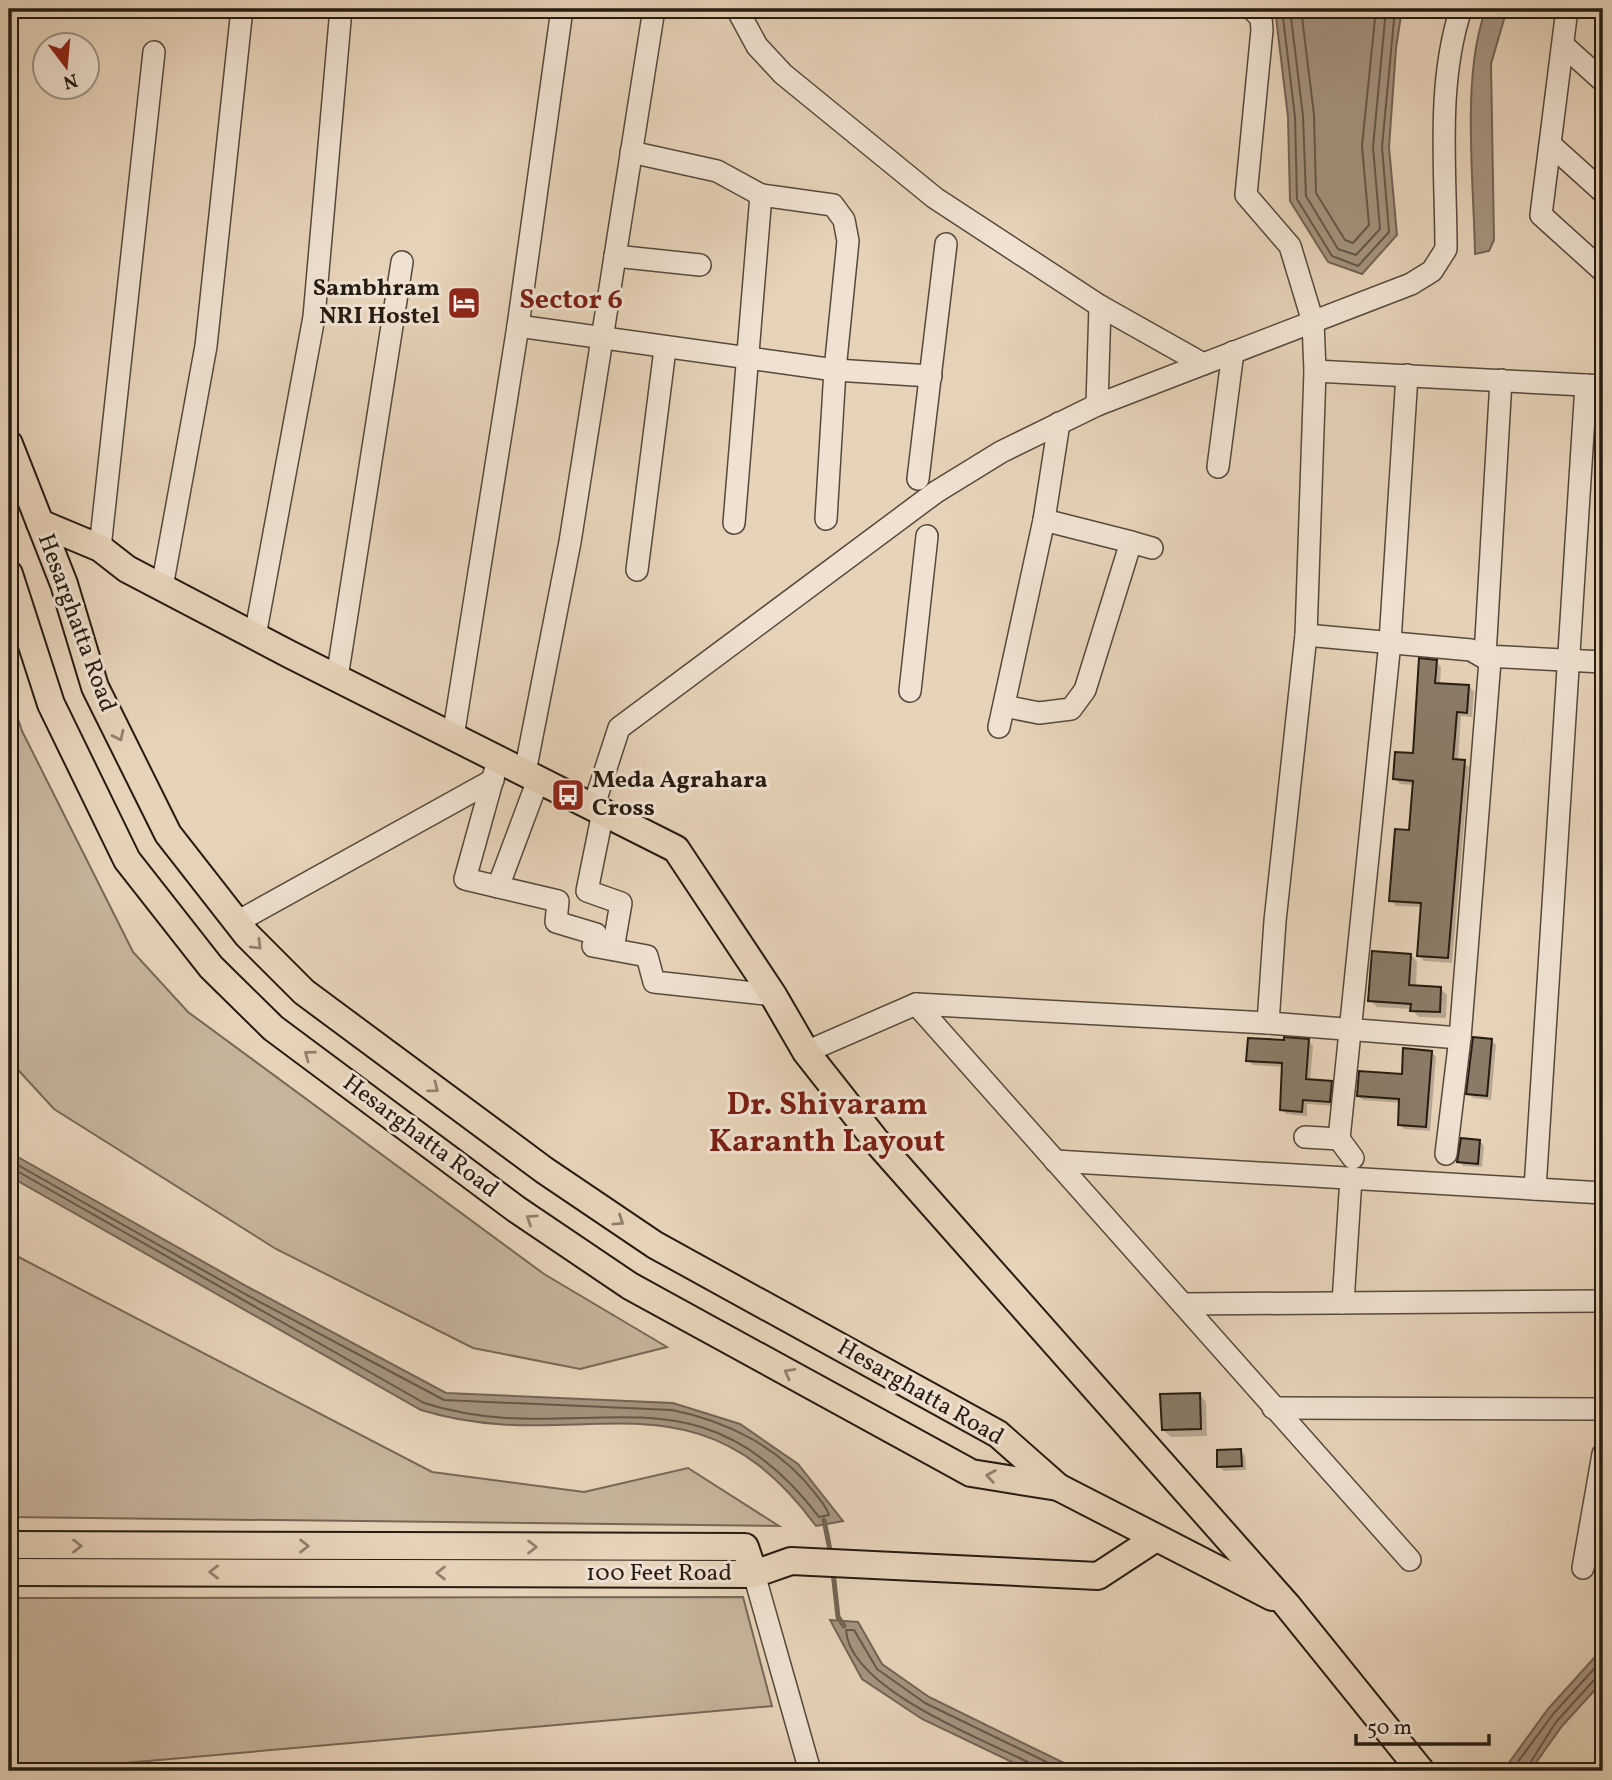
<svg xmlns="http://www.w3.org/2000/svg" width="1612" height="1780" font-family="Vollkorn,serif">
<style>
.green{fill:#c6b49c;stroke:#766856;stroke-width:2}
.water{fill:#a59480;stroke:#726454;stroke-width:2}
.shadow{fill:#0003}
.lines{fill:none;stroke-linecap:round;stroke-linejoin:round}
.shore{stroke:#655848;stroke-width:2}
.stream{stroke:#726454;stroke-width:5}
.building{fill:#8a7b68;stroke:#251b11;stroke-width:2}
.minor-casing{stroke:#56493b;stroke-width:24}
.major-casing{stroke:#251b11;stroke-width:30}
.minor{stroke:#efe2d2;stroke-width:21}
.major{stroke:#e7d3b9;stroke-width:26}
.oneway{stroke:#90806d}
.labels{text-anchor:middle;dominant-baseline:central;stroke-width:6;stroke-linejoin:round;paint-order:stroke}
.poi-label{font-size:24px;font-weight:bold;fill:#251b11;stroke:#efe2d2;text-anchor:end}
.street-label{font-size:24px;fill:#251b11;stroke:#efe2d2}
.quarter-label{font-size:28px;font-weight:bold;fill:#7a1f14;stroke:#efe2d2}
.district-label{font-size:32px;font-weight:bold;fill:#7a1f14;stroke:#efe2d2}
</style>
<rect width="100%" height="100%" fill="#e7d3b9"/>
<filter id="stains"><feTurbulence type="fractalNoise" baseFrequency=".00286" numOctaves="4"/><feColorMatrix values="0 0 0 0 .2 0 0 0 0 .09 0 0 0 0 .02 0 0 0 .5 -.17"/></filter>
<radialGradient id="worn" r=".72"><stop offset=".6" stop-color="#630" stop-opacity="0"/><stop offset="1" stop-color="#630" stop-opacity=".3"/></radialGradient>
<!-- green -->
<g class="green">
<polygon points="9,692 22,731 133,952 188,1012 544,1274 667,1347 580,1369 473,1348 276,1249 54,1109 9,1060"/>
<polygon points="9,1252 432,1472 584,1492 688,1468 779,1526 9,1517"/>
<polygon points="743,1597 772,1706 102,1765 9,1771 9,1598"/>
</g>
<!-- water -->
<g class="water">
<polygon points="1275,9 1402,9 1396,48 1389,147 1397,235 1362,274 1328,262 1290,201 1288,117"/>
<path d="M1486,9H1507L1491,64L1494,240L1489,251L1475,254C1474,183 1461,74 1486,9Z"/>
<path d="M9,1152L248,1287L446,1393L673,1403L740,1424L798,1464L843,1521L816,1526C694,1359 579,1459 421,1410L9,1176Z"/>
<polygon points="830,1620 858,1622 882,1664 929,1697 1068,1765 1130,1771 1031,1771 922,1719 862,1679"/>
<polygon points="1603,1648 1603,1681 1562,1726 1530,1771 1503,1771 1548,1709"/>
</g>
<!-- shadow -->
<g class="shadow">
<polygon points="1436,662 1441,667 1440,685 1469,686 1474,692 1472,717 1461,716 1458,761 1469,767 1452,963 1424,961 1419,956 1422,907 1396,906 1391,900 1411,832 1414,785 1400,784 1395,778 1414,755"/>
<polygon points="1411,955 1417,962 1416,987 1440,988 1447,995 1446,1018 1419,1017 1411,1009 1377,1007 1370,1000"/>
<polygon points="1309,1041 1313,1046 1310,1081 1331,1083 1336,1088 1334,1106 1307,1104 1307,1116 1286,1114 1282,1109 1284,1067 1253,1065 1248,1060"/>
<polygon points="1492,1041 1496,1045 1491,1100 1473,1098 1468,1094"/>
<polygon points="1432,1052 1436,1057 1430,1131 1404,1129 1399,1124 1401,1103 1363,1100 1358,1096 1403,1076"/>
<polygon points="1480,1141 1484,1146 1482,1167 1463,1166 1459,1161"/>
<polygon points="1199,1394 1206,1402 1207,1436 1171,1437 1163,1430"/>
<polygon points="1241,1451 1245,1456 1246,1470 1224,1471 1219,1467"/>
</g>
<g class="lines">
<!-- shore -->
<g class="shore">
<polyline points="1282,9 1295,117 1297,199 1332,256 1358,266 1389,232 1382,147 1395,9"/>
<polyline points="1290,9 1303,116 1306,196 1338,249 1356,255 1380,229 1373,147 1386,9"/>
<polyline points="1301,9 1314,115 1316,193 1345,240 1353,243 1369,225 1362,146 1376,9"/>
<path d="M9,1160L245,1294L444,1400L672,1410C727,1421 779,1447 814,1492C820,1500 826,1506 829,1515L819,1517C695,1353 580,1453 424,1403L17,1171L9,1170"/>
<path d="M1032,1771L1028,1762C981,1739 849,1688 846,1630H854L877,1669L925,1703L1065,1771"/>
<polyline points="1511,1771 1554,1713 1603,1659"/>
<polyline points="1525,1771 1556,1722 1595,1679 1603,1677"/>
</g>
<!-- stream -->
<g class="stream">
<polyline points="824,1520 831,1555"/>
<polyline points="833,1572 838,1617 844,1626"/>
</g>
</g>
<!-- building -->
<g class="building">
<polygon points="1419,658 1437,660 1435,683 1469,685 1467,713 1457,712 1453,759 1465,760 1448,958 1417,956 1421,903 1389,901 1395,829 1409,830 1413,781 1393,779 1395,752 1413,753"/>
<polygon points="1372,951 1411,954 1409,985 1441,987 1440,1012 1410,1011 1411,1004 1368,1001"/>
<polygon points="1284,1037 1309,1039 1306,1079 1332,1081 1330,1102 1303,1100 1302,1112 1280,1110 1282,1063 1246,1061 1248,1038 1284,1040"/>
<polygon points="1473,1037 1492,1039 1487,1096 1466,1094"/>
<polygon points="1403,1048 1432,1051 1426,1127 1398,1125 1399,1099 1357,1096 1359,1071 1402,1074"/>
<polygon points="1461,1138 1480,1140 1478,1164 1457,1162"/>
<polygon points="1200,1393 1201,1429 1162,1430 1160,1394"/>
<polygon points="1241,1449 1242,1466 1217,1467 1217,1450"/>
</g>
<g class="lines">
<defs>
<g id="minor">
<polyline points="737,9 757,46 783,74 935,198 1100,306 1203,364"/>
<polyline points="1252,9 1261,18 1262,30 1246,195 1290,246 1313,322 1315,371 1306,635 1275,921 1268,1023"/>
<polyline points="1567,9 1541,215 1603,271"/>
<polyline points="1563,45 1603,81"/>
<polyline points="1552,146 1603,192"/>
<polyline points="631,152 717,171 761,195 734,523"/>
<polyline points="761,195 833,205 844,220 848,241 835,370 826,519"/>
<polyline points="615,256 700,265"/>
<polyline points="518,326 835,370 931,376"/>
<polyline points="1315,371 1603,386"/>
<polyline points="1501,380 1485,656 1603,662"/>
<polyline points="1097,405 1100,306"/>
<polyline points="1218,467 1233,352"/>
<polyline points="918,479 946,244"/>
<polyline points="1131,542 1152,548"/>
<polyline points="100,548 154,52"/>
<polyline points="637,570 665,349"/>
<polyline points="162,587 206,346 242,9"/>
<polyline points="1306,635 1471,650 1490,661 1460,1038 1446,1154"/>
<polyline points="255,636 314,317 341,9"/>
<polyline points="337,678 402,262"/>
<polyline points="910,691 927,536"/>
<polyline points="1004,706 1039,713 1071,709 1085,690 1131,542 1044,520 1059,423"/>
<polyline points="999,727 1044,520"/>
<polyline points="453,737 518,326 562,9"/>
<polyline points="498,760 465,879 558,901 556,922 596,934 593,946 647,956 654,982 773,995"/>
<polyline points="520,771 526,767 570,542 654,9"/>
<path d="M593,808L619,728L936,492L1001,452L1097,405L1411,284L1432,271L1446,249C1446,170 1436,85 1461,9"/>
<polyline points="603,812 587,891 621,903 613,949"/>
<polyline points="498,887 538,780"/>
<polyline points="237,922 493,780"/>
<polyline points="916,1004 1410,1560"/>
<polyline points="806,1052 916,1004 1268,1023 1460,1038"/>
<polyline points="1305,1137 1339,1139"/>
<polyline points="1353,1158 1339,1139 1390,642 1407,375"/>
<polyline points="1055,1161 1603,1193"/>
<polyline points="1535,1189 1586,385"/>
<polyline points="1343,1303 1351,1178"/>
<polyline points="1183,1304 1603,1301"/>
<polyline points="1273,1408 1603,1409"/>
<polyline points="1583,1568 1603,1454"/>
<polyline points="754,1574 810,1771"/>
</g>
<g id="major">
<polyline points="9,444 64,584 95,687 168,834 247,935 304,992 544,1170 655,1245 998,1434 1058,1487 1272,1597"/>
<polyline points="40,523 100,548 127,569 289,654 676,849 773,995 806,1052 877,1142 1287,1605 1421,1771"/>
<polyline points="9,574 51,704 127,860 211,967 273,1028 516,1209 630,1286 971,1473 1058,1487"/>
<polyline points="9,1545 745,1547 754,1574"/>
<polyline points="9,1572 754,1574 791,1561 1098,1576 1156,1538"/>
</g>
</defs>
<!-- minor casing -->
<use href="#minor" class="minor-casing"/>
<!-- major casing -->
<use href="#major" class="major-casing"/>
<!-- minor -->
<use href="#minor" class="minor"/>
<!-- major -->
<use href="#major" class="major"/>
</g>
<!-- one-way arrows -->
<defs><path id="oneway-chevron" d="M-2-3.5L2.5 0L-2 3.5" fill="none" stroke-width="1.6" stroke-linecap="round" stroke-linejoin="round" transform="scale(1.75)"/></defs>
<g class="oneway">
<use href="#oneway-chevron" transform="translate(119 736) rotate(64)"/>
<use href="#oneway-chevron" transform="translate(257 945) rotate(45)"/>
<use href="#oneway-chevron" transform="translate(309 1055) rotate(-143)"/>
<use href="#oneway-chevron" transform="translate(434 1088) rotate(37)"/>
<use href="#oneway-chevron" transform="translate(531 1219) rotate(-146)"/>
<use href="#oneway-chevron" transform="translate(619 1221) rotate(34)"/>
<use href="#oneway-chevron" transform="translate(789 1373) rotate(-151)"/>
<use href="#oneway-chevron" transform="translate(991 1476) rotate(-171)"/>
<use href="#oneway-chevron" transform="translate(77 1546)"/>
<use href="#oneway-chevron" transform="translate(304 1546)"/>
<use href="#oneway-chevron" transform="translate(532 1547)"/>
<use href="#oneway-chevron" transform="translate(214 1572) rotate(-180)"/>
<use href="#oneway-chevron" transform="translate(441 1573) rotate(-180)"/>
</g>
<!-- icons -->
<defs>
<symbol id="hotel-square" viewBox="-11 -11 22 22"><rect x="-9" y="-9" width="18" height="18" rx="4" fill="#8f2418" stroke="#efe2d2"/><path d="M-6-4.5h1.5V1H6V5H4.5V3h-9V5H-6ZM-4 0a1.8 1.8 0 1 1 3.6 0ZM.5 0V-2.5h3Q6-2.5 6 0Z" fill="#fff"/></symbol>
<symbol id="bus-square" viewBox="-11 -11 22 22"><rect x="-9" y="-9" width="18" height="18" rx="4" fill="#8f2418" stroke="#efe2d2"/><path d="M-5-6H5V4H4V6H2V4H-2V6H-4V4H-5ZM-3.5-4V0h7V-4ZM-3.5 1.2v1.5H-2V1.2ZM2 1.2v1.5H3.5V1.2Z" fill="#fff"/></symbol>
</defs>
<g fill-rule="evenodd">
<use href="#hotel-square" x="445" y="284" width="38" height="38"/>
<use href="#bus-square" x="549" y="776" width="38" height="38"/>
</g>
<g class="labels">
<!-- poi labels -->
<g class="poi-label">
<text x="440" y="289">Sambhram<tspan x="440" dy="28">NRI Hostel</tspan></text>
<text x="592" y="781" text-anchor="start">Meda Agrahara<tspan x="592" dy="28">Cross</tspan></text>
</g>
<!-- street labels -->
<g class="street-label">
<text transform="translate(76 623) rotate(70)">Hesarghatta Road</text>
<text transform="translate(420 1137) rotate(37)">Hesarghatta Road</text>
<text transform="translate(920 1393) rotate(30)">Hesarghatta Road</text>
<text x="659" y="1574">100 Feet Road</text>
</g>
<!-- quarter labels -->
<g class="quarter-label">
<text x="571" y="300">Sector 6</text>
</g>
<!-- district labels -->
<g class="district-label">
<text x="827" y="1106">Dr. Shivaram<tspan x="827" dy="37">Karanth Layout</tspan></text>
</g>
</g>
<!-- margin -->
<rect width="1612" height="1780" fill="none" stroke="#e7d3b9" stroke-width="35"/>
<rect x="10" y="10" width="1591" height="1759" fill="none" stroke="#251b11" stroke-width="3.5"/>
<rect x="18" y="18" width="1577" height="1745" fill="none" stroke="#251b11" stroke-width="2"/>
<!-- north arrow -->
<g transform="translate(66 66) rotate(164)"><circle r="33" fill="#efe2d2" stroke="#9e9285" stroke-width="2"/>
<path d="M0-5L12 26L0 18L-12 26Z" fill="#8f2418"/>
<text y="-10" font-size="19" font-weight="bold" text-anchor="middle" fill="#251b11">N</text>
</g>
<!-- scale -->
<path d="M1356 1734v10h133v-10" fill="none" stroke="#251b11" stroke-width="3.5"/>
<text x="1367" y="1734" font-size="21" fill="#251b11" stroke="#efe2d2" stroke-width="5" paint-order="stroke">50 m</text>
<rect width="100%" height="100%" filter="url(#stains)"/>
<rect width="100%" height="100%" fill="url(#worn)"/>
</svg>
